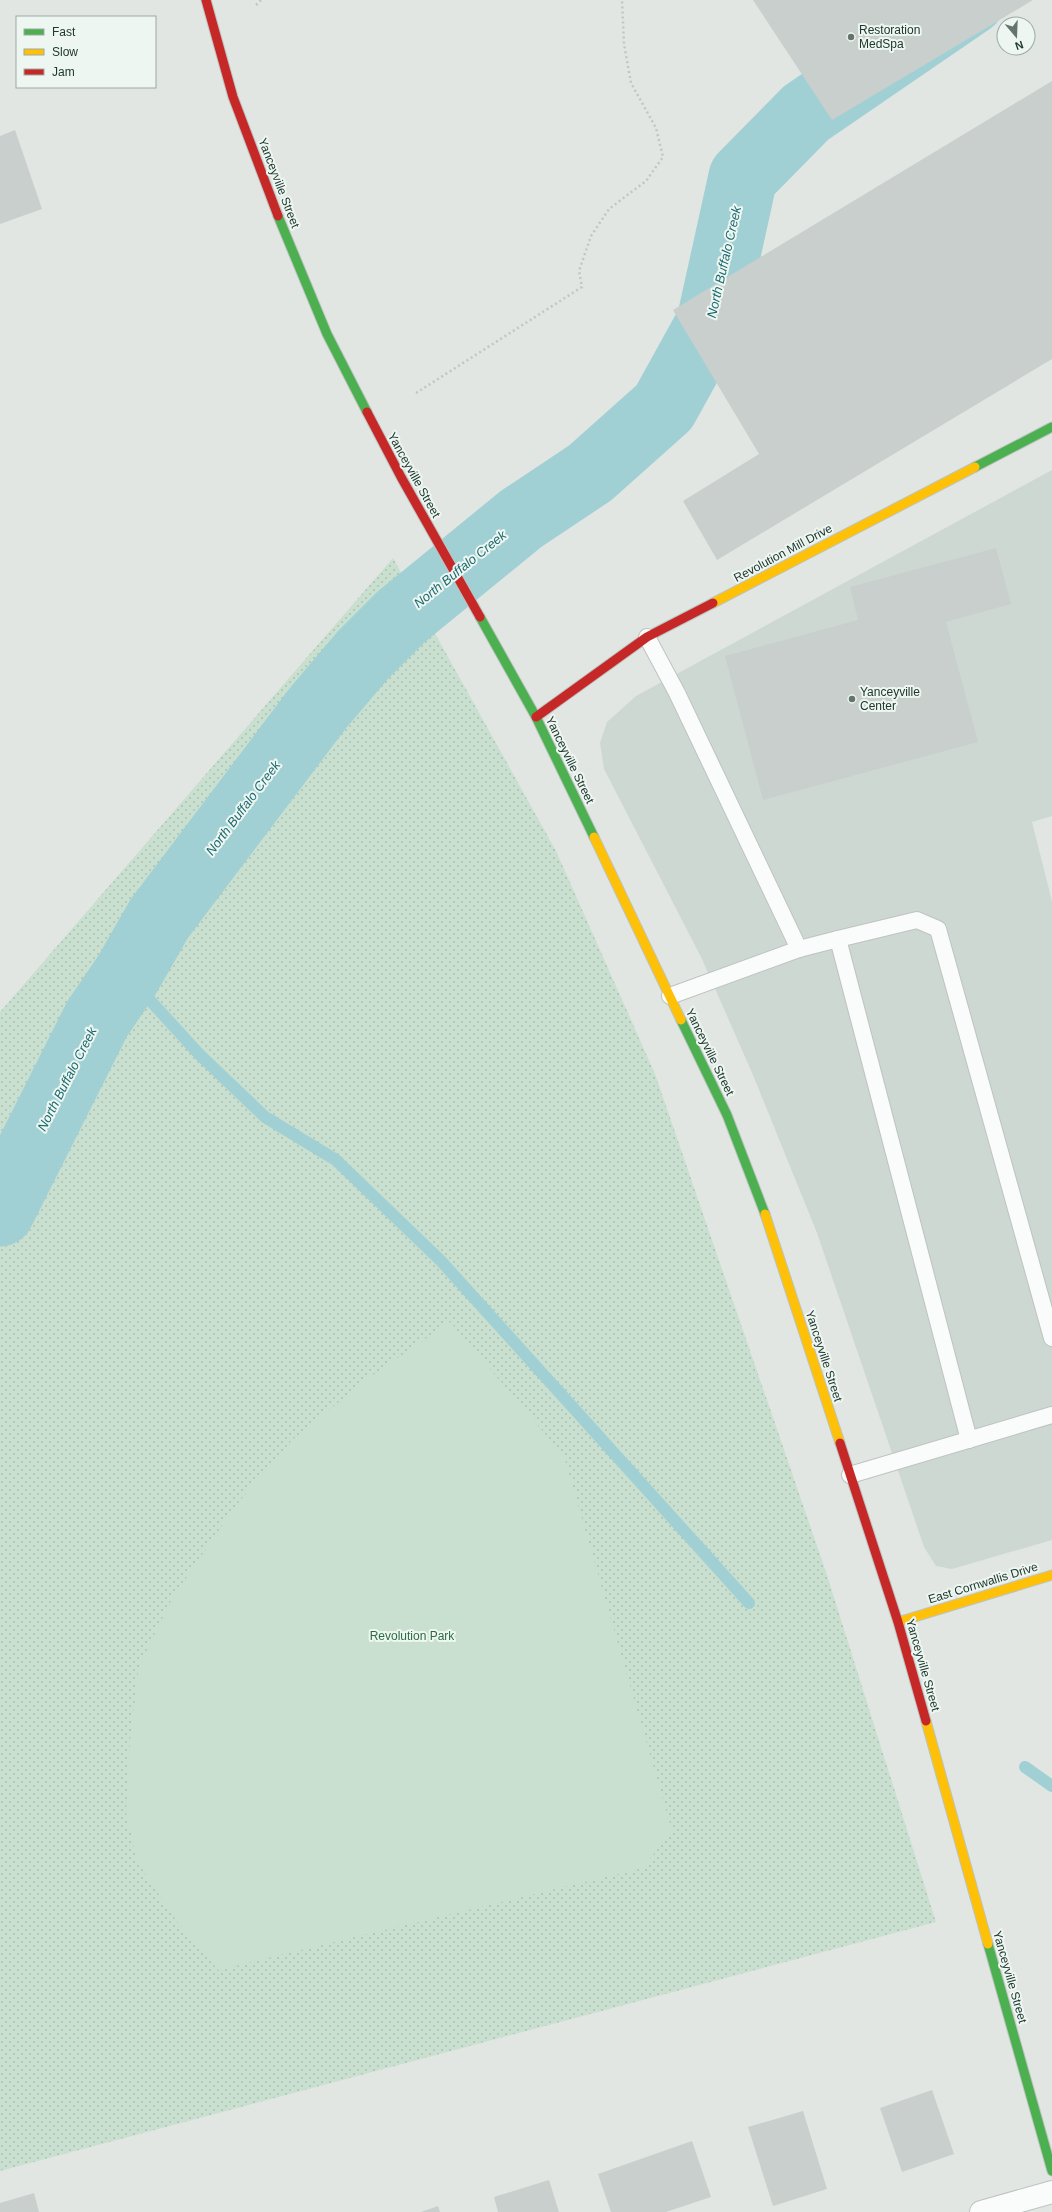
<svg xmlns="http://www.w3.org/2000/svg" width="1052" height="2212" font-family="Arial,sans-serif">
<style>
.built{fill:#ced8d3}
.green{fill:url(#green-dots)}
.pitch{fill:#c9dfcf}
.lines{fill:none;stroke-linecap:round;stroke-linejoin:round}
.stream{stroke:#a1d0d4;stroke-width:12}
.river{stroke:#a1d0d4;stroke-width:69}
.building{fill:#c9cfcc}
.lane-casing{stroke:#bec3c0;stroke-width:18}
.street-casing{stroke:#bec3c0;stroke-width:24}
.fast-casing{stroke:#bcc4c0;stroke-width:11}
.slow-casing{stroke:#bcc4c0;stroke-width:11}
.jam-casing{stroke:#bcc4c0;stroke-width:11}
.path{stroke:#bfc7c5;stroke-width:2.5;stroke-dasharray:2 3;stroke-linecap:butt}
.lane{stroke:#fafbfb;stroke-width:16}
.street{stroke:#fafbfb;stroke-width:22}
.fast{stroke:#4caf50;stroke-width:9}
.slow{stroke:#ffc107;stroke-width:9}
.jam{stroke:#c62828;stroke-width:9}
.poi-dot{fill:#64756f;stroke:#eef6f1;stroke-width:1.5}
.labels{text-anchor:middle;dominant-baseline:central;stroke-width:4;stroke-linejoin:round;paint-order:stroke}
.poi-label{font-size:12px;fill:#203830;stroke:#eef6f1;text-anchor:start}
.street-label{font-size:12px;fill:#203830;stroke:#eef6f1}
.park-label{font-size:12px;fill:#2b6d41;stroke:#eef6f1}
.water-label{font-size:13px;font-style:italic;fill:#1c6971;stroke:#eef6f1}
</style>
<defs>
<pattern id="green-dots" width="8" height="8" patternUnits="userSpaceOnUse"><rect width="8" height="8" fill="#c9dfcf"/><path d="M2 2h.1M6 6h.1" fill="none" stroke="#acc0b2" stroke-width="1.8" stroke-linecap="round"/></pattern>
</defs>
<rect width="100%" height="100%" fill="#e1e6e3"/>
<!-- built -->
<polygon class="built" points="1052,470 1052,816 1032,822 1052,901 1052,1540 952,1569 936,1566 924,1547 817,1233 753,1075 702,959 604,769 600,743 607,722 636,696"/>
<!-- green -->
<polygon class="green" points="393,558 556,851 655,1074 826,1572 936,1922 0,2171 0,1012"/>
<!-- pitch -->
<polygon class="pitch" points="450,1322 564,1456 672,1831 643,1868 218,1970 175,1919 137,1861 126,1812 130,1740 139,1666 172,1599 236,1505 292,1440 367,1379"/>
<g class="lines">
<!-- stream -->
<g class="stream">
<polyline points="127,975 199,1054 265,1117 336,1160 441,1261 749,1603"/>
<polyline points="1025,1767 1052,1786"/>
</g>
<!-- river -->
<polyline class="river" points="0,1212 97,1019 127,975 159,919 318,708 363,655 401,617 521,519 590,473 664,407 711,322 743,177 806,113 971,0"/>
</g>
<!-- building -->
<g class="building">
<polygon points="753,0 1033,0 832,120"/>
<polygon points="1052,81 1052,359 717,560 683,501 759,454 673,310"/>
<polygon points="15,130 42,209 0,224 0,136"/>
<polygon points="996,548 1011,604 946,622 978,742 763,800 725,656 858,620 850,587"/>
<polygon points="932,2090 954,2154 902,2172 880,2108"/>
<polygon points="803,2111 827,2189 773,2206 748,2127"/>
<polygon points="692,2141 711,2197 666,2212 611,2212 598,2174"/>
<polygon points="549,2180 559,2212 498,2212 494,2197"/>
<polygon points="34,2193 39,2212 0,2212 0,2203"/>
<polygon points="438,2206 440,2212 421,2212"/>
</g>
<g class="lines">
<defs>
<g id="lane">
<polyline points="647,637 677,693 799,949"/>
<polyline points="838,939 969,1440"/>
<polyline points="670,996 799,949 838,939 917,920 938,929 1052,1338"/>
<polyline points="850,1475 1052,1415"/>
</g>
<polyline id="street" points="981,2212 1052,2192"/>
<g id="fast">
<polyline points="278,216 327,334 367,412"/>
<polyline points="975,467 1052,427"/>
<polyline points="480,617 536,717 594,837"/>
<polyline points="681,1020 727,1115 765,1214"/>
<polyline points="988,1944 1052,2171"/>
</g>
<g id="slow">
<polyline points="713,603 975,467"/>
<polyline points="594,837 681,1020"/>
<polyline points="765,1214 840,1443"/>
<polyline points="898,1622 1052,1575"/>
<polyline points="926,1721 988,1944"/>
</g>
<g id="jam">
<polyline points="206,0 233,97 278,216"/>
<polyline points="367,412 401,477 480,617"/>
<polyline points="536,717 647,637 713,603"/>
<polyline points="840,1443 898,1622 926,1721"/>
</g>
</defs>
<!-- lane casing -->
<use href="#lane" class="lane-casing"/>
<!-- street casing -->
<use href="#street" class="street-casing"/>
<!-- fast casing -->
<use href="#fast" class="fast-casing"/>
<!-- slow casing -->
<use href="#slow" class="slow-casing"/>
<!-- jam casing -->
<use href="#jam" class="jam-casing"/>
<!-- path -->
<g class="path">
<polyline points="256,5 261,0"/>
<polyline points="416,393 582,287 579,271 591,236 609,209 646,181 663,157 656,128 631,83 624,44 622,0"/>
</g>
<!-- lane -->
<use href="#lane" class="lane"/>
<!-- street -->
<use href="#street" class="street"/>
<!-- fast -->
<use href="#fast" class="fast"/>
<!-- slow -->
<use href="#slow" class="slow"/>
<!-- jam -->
<use href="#jam" class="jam"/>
</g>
<!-- markers -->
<g class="poi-dot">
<circle cx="851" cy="37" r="4"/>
<circle cx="852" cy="699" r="4"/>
</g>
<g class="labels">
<!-- poi labels -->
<g class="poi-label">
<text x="859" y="30">Restoration<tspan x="859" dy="14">MedSpa</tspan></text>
<text x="860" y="692">Yanceyville<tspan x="860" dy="14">Center</tspan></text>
</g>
<!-- street labels -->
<g class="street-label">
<text transform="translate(279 183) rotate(69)">Yanceyville Street</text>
<text transform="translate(414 475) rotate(61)">Yanceyville Street</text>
<text transform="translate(783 553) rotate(-28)">Revolution Mill Drive</text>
<text transform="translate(570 760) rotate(64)">Yanceyville Street</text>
<text transform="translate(710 1052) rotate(64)">Yanceyville Street</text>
<text transform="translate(824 1356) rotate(72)">Yanceyville Street</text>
<text transform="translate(983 1583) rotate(-17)">East Cornwallis Drive</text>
<text transform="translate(923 1665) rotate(74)">Yanceyville Street</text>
<text transform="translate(1010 1977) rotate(74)">Yanceyville Street</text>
</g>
<!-- park labels -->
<g class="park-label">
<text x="412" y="1636">Revolution Park</text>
</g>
<!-- water labels -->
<g class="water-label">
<text transform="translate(724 262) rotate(-77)">North Buffalo Creek</text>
<text transform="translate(460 569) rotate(-39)">North Buffalo Creek</text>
<text transform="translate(243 808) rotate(-53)">North Buffalo Creek</text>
<text transform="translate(67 1079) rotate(-63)">North Buffalo Creek</text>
</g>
</g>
<!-- legend -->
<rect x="16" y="16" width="140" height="72" fill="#eef6f1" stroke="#9caaa4"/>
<rect x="24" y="29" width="20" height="6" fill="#4caf50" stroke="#9caaa4"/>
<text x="52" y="36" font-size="12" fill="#203830">Fast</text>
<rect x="24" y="49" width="20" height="6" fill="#ffc107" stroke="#9caaa4"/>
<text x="52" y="56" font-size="12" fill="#203830">Slow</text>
<rect x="24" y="69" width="20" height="6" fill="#c62828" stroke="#9caaa4"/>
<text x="52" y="76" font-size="12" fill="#203830">Jam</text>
<!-- north arrow -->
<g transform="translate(1016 36) rotate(161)"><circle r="19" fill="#eef6f1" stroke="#9caaa4"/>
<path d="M0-3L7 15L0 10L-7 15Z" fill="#64756f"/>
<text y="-6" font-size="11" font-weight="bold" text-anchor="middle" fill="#203830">N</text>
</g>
</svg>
